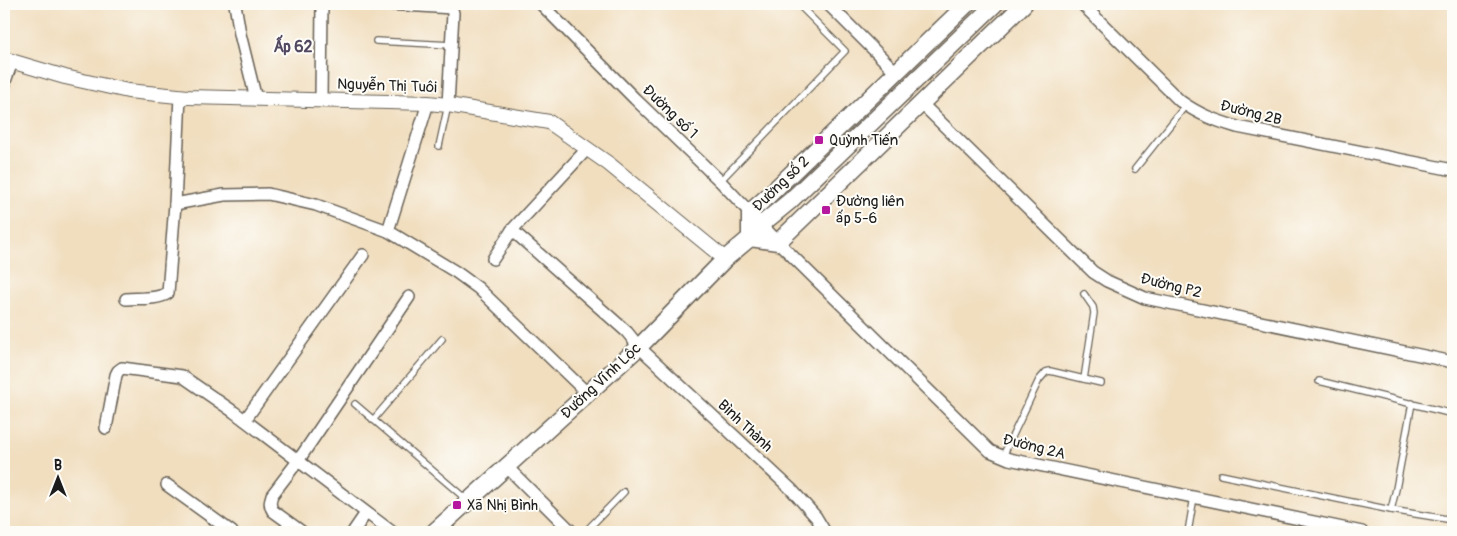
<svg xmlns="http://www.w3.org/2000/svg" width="1457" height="536" font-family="Pangolin,sans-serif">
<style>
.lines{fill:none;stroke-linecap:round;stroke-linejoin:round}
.service-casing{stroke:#676055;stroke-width:8}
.minor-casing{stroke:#676055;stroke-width:14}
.tertiary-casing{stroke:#676055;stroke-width:16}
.secondary-casing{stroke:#676055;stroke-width:19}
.service{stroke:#fff;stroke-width:5.5}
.minor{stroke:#fff;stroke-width:11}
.tertiary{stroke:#fff;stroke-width:14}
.secondary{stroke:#fff;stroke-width:16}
.poi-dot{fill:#b5179e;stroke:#fdfcf7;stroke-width:2}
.labels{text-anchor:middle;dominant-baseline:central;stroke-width:4;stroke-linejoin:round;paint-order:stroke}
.street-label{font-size:15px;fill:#1c1c1c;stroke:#fdfcf7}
.poi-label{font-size:15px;fill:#1c1c1c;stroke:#fdfcf7;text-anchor:start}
.neighbourhood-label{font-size:16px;font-weight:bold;fill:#524861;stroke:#fdfcf7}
</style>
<rect width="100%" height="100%" fill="#fdfcf7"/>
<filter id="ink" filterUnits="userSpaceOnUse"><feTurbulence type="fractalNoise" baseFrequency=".02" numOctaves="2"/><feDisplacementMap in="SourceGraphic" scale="10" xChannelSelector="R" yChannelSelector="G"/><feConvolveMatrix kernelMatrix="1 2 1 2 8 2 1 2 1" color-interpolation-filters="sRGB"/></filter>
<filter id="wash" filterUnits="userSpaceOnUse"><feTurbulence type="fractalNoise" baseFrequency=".0096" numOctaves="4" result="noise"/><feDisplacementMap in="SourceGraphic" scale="20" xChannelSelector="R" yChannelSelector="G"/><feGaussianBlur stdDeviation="1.12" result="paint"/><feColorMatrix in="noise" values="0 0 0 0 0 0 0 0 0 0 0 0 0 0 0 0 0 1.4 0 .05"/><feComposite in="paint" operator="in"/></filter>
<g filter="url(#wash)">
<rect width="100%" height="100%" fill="#f1debf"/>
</g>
<g filter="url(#ink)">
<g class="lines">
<defs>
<g id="service">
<polyline points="376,41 452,45"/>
<polyline points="439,146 448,105"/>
<polyline points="1135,169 1186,105"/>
<polyline points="720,181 845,51 798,4"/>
<polyline points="1084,294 1093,307 1094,313 1084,379"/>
<polyline points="1319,381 1453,414"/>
<polyline points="1412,403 1396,489 1391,510 1453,520"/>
<polyline points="355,404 467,500"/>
<polyline points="373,420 442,339"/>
<polyline points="1003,456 1039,380 1046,372 1050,371 1101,383"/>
<polyline points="1221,475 1391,510"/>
<polyline points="585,532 624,492"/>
<polyline points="1188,532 1194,497"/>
</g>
<g id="minor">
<polyline points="235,4 240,34 256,99"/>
<polyline points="388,4 452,8"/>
<polyline points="541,4 635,99 720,181 778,242 990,451 1009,459 1362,532"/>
<polyline points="828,4 896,72"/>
<path d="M1082,4L1180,101C1200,115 1214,120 1237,127L1453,170"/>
<polyline points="4,88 5,81 12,62"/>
<polyline points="321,100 322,4"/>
<polyline points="921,103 1093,272 1107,281 1145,298 1453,362"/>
<polyline points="448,105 453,13 450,4"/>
<polyline points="587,149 512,230 627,332 639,347 791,489 816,517 825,532"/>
<polyline points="175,204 224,195 268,194 316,205 388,231 456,272 478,288 588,394"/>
<polyline points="388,231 428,103"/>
<polyline points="493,259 512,230"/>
<path d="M126,299C138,298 157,300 168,293L175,204L180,96"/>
<polyline points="245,420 363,255"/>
<polyline points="106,428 116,375 118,371 122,368 182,376 234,412 392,532"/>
<polyline points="507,467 572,532"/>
<polyline points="167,485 232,532"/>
<path d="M302,532L273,511C269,505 270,501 272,495L298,461L409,297"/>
<polyline points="353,532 366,513"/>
</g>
<polyline id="tertiary" points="4,59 65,77 128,91 188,97 428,103 448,105 549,122 609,164 725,259"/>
<g id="secondary">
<polyline points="750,238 778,242 1024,4"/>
<polyline points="750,238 750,212 767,197 967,4"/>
<polyline points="434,532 639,347 725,259 750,238 762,224 790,201 995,4"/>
</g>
</defs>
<!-- service casing -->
<use href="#service" class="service-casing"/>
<!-- minor casing -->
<use href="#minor" class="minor-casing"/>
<!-- tertiary casing -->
<use href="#tertiary" class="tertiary-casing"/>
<!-- secondary casing -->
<use href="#secondary" class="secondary-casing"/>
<!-- service -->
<use href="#service" class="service"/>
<!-- minor -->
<use href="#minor" class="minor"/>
<!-- tertiary -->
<use href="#tertiary" class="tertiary"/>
<!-- secondary -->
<use href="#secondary" class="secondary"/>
</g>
</g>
<!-- markers -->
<g class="poi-dot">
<rect x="814" y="135" width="10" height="10" rx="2.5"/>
<rect x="821" y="205" width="10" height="10" rx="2.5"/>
<rect x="452" y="500" width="10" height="10" rx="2.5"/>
</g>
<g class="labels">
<!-- street labels -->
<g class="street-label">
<text transform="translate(387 86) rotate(2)">Nguyễn Thị Tuôi</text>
<text transform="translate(670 112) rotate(44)">Đường số 1</text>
<text transform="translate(1251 113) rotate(14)">Đường 2B</text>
<text transform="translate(781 184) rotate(-44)">Đường số 2</text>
<text transform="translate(1171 286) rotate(14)">Đường P2</text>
<text transform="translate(601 381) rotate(-43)">Đường Vĩnh Lộc</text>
<text transform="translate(745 426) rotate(43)">Bình Thành</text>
<text transform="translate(1034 447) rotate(14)">Đường 2A</text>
</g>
<!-- poi labels -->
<g class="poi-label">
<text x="829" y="140">Quỳnh Tiến</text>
<text x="836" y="201">Đường liên<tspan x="836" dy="17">ấp 5-6</tspan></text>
<text x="467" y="505">Xã Nhị Bình</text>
</g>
<!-- neighbourhood labels -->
<g class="neighbourhood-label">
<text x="293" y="47">Ấp 62</text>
</g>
</g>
<!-- margin -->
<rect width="1457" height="536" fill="none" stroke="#fdfcf7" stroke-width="20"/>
<!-- north arrow -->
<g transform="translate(58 478)" stroke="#fdfcf7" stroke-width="4" paint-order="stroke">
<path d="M0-4L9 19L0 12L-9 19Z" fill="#1c1c1c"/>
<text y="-8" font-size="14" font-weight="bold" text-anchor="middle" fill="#1c1c1c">B</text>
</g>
</svg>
